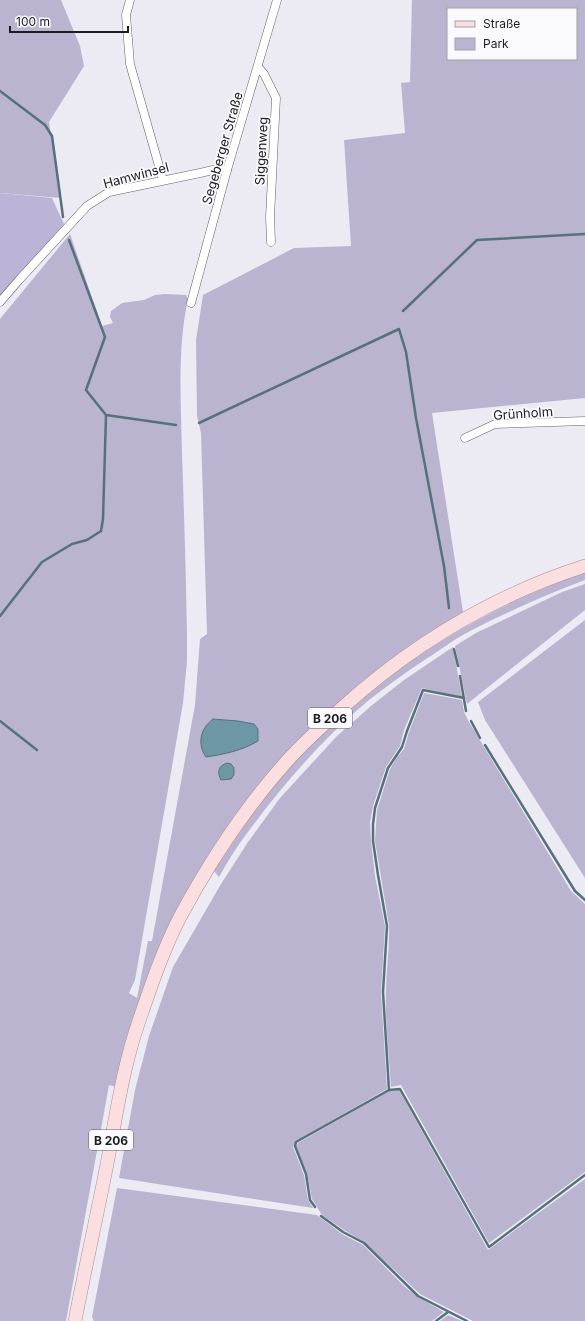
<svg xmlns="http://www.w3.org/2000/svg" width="585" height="1321" font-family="Inter,sans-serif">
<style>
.green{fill:#bab4d1;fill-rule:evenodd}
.forest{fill:#bbb4d7}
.water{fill:#6d97a4;stroke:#55727c}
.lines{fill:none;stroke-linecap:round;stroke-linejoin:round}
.stream{stroke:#55727c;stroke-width:2.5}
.street-casing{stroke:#626167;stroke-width:9}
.primary-casing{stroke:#ac8c8e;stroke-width:14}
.street{stroke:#fff;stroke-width:8}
.primary{stroke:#fbdedf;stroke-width:13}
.labels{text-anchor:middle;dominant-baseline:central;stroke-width:3.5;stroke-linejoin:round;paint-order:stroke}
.shield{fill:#faf9fe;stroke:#5f5e62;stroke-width:1}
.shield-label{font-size:12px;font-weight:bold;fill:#1d1c1f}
.street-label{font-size:13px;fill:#1d1c1f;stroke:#faf9fe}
</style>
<rect width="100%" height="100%" fill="#ecebf3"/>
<!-- green -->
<g class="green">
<polygon points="0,0 61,0 80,46 84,66 49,122 61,198 0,193"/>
<path d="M412,0H585V398L432,413L463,612L424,636L383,665L314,724L259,784L226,829L192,883L117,1087L109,1085L66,1321H0V319L70,234L102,326L113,323L110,317L111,311L122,303L144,300L155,295L165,294L186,295L188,299C177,349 181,402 182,453C184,513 186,573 187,633V661L183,703L135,980L129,993L137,998L148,941H152L195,705L200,639L207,634L201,433L197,416L196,340L203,295L294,248L351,246L344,140L405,133L401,83L410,82ZM448,9H576V59H448Z"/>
<path d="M585,572V580C547,594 510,611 474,629C457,637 442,649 426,659C406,672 387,686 369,700C322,739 281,787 245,836C235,849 227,863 219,877L214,871C233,843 251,814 273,787C354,688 465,615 585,572Z"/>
<polygon points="585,584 585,610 467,704 455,646 476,633 562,592"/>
<polygon points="585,620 585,878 485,720 478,702"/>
<polygon points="453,647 462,697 422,688 404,730 400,746 386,767 373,806 370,823 371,841 375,876 385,926 381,993 387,1089 296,1141 293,1147 304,1175 308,1200 313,1208 119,1178 135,1090 149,1036 173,967 221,884 248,842 280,798 337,736 371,706 404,680"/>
<path d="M424,693L462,700L464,712L469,722L571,891L585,904V1172L489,1243L401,1085L391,1087C389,1055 385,1023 386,991C386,969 390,947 389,925L375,841L377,810L390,769L397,757L404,749L409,732Z"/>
<polygon points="399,1090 488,1250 585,1179 585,1321 473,1321 420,1294 364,1242 344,1230 322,1215 312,1199 307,1173 296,1146 298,1143 389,1091"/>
<polygon points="117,1188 317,1215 342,1234 363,1245 405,1287 418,1297 444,1312 432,1321 94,1321 92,1317"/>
<polygon points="448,1315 462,1321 440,1321"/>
</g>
<!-- forest -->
<polygon class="forest" points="0,193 52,198 64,224 0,297"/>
<!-- water -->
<g class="water">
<path d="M213,719L238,721L254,724L258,729V741C241,751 225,754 206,757C197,744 200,729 213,719Z"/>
<path d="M227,763L231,764L234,768V775L231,779L221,780C217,772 218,766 227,763Z"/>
</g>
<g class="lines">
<!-- stream -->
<g class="stream">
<polyline points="0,91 45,125 52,136 63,217"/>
<polyline points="69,240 105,337 86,390 106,415 176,425"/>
<polyline points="403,311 477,240 585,234"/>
<polyline points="199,423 399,329 406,352 416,418 444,566 449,608"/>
<polyline points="0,616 42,562 72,544 87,540 101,531 103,519 106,415"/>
<polyline points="454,649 458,666"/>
<polyline points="460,676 466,711"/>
<polyline points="0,721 37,750"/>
<polyline points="471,721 480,738"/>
<polyline points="485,745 575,891 585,900"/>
<polyline points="389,1090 400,1089 489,1247 585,1175"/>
<polyline points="315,1207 310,1200 306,1174 295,1146 296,1142 389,1090 383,992 387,926 378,875 373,841 373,824 375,808 388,768 402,747 407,731 423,690 464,698"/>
<polyline points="321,1216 343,1232 364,1243 418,1296 467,1321"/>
<polyline points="436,1321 448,1312"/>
</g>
<defs>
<g id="street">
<polyline points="130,0 126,15 130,64 163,180"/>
<polyline points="258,67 264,74 276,98 270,217 271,242"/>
<polyline points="0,302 19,280 87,206 109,192 200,173 213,170 227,170"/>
<polyline points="191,303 227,170 277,0"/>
<polyline points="465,438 495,424 585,421"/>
</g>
<path id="primary" d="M75,1321C85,1268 97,1216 107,1164C116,1116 123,1067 139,1021C151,986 163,950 180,917C210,861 245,808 287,761C304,742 324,724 343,707C413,644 495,595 585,566"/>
</defs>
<!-- street casing -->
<use href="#street" class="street-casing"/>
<!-- primary casing -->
<use href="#primary" class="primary-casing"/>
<!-- street -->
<use href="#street" class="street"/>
<!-- primary -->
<use href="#primary" class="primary"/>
</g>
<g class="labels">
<!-- shield labels -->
<g class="shield">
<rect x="308" y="708" width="44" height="20" rx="3"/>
<rect x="89" y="1130" width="44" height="20" rx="3"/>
</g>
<g class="shield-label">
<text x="330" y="718">B 206</text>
<text x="111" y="1140">B 206</text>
</g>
<!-- street labels -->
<g class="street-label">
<text transform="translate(222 148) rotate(-74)">Segeberger Straße</text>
<text transform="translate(261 151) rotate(-87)">Siggenweg</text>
<text transform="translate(136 175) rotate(-15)">Hamwinsel</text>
<text transform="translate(523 413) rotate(-4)">Grünholm</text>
</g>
</g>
<!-- legend -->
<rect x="447" y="8" width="130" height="52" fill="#faf9fe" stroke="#a2a1a5"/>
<rect x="455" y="21" width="20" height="6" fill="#fbdedf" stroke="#a2a1a5"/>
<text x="483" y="28" font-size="12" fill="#1d1c1f">Straße</text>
<rect x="455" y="38" width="20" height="12" fill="#bab4d1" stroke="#a2a1a5"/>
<text x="483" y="48" font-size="12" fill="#1d1c1f">Park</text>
<!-- scale -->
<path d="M10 26v6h118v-6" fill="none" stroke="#1d1c1f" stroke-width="2"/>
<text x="16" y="26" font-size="12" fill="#1d1c1f" stroke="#faf9fe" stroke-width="3" paint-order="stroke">100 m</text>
</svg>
